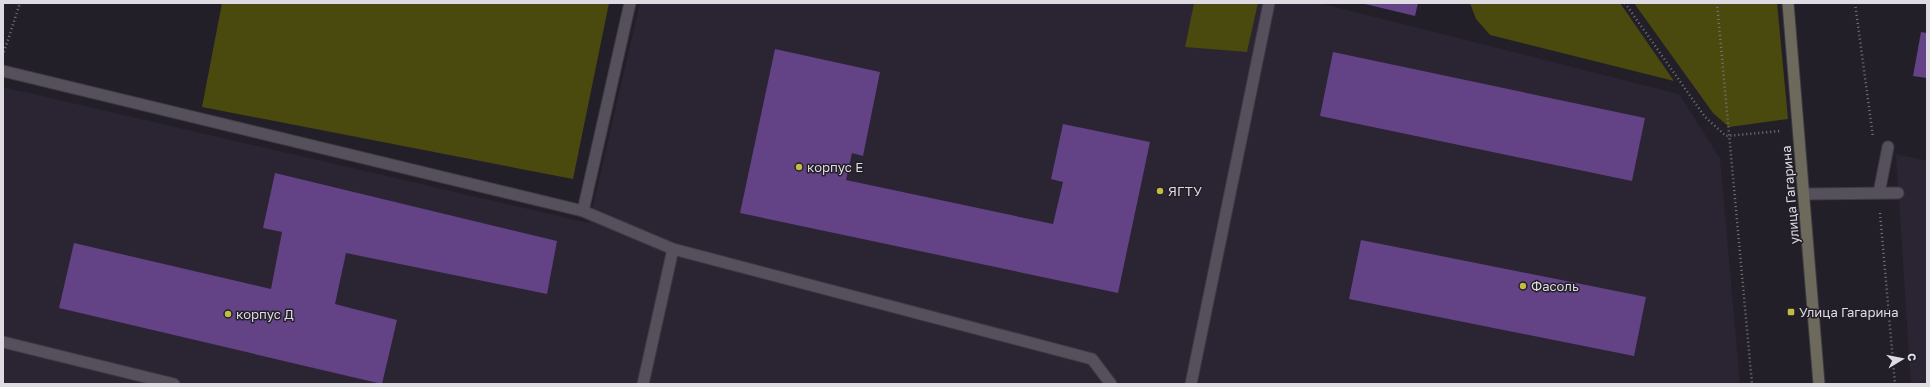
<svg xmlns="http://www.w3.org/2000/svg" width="1930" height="387" font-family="'Golos Text',sans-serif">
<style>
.built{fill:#2b2433}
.green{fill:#4a490e}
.building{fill:#634286}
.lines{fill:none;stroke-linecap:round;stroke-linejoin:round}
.service-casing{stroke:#3f3b43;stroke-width:13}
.secondary-casing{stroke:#3f3b43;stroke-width:13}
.path{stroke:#77747c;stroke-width:2.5;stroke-dasharray:1 3;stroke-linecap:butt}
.service{stroke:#55505b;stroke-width:11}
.secondary{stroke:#6d6a5d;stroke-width:11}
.poi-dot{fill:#bfbe41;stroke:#231f28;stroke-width:1.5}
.labels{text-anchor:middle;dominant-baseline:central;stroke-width:3;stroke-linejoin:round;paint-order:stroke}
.poi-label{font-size:13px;fill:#dedbe2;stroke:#231f28;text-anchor:start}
.street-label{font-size:13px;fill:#dedbe2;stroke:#231f28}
</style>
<rect width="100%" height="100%" fill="#231f28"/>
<!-- built -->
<g class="built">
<polygon points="640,3 1194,3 1185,46 1247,52 1258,3 1319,3 1679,94 1720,158 1740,384 3,384 3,87 589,223"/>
<polygon points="1896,154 1927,161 1927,384 1911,384"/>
</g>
<!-- green -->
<g class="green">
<polygon points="222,3 609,3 573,179 202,107"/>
<polygon points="1194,3 1258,3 1247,52 1185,47"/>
<polygon points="1470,3 1620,3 1674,81 1490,35 1476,19"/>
<polygon points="1634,3 1777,3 1788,119 1729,127 1713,113"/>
</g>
<!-- building -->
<g class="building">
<polygon points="1361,3 1418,3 1415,16"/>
<polygon points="1921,32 1927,33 1927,78 1913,76"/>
<polygon points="775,49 880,72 863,156 852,153 846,180 1053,224 1063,182 1051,179 1063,124 1150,142 1118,293 740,213"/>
<polygon points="1333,52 1645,118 1632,181 1320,116"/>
<polygon points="275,173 557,241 547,294 346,253 335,304 397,320 382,384 59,308 74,243 271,289 282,232 263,228"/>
<polygon points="1361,240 1646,297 1634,356 1349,299"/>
</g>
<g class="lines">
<defs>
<g id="service">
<polyline points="3,71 583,211 673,249 1092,359 1111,384"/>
<polyline points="1879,193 1888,147"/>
<polyline points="1804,194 1898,193"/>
<polyline points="583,211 630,3"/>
<polyline points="3,342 174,384"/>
<polyline points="643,384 673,249"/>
<polyline points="1191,384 1269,3"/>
</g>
<polyline id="secondary" points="1788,3 1819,384"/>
</defs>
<!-- service casing -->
<use href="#service" class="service-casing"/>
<!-- secondary casing -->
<use href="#secondary" class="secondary-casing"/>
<!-- path -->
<g class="path">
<polyline points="1625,3 1705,117 1726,136 1780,131"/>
<polyline points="1717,3 1752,384"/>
<polyline points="1855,3 1873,137"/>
<polyline points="4,52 20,3"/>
<polyline points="1880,213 1895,384"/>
</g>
<!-- service -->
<use href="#service" class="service"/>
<!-- secondary -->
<use href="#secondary" class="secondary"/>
</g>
<!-- markers -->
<g class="poi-dot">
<circle cx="799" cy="167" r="4"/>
<circle cx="1160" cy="191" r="4"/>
<circle cx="1523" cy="286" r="4"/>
<rect x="1787" y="308" width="8" height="8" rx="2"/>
<circle cx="228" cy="314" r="4"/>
</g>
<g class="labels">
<!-- poi labels -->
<g class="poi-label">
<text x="807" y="167">корпус Е</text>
<text x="1168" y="191">ЯГТУ</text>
<text x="1531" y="286">Фасоль</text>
<text x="1799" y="312">Улица Гагарина</text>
<text x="236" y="314">корпус Д</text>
</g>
<!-- street labels -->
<g class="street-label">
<text transform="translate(1790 195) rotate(-95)">улица Гагарина</text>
</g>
</g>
<!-- border -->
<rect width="1930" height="387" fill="none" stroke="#dedbe2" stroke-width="8"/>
<!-- north arrow -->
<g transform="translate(1902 359) rotate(80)" stroke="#231f28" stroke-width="3" paint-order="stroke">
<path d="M0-3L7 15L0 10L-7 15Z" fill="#dedbe2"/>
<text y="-6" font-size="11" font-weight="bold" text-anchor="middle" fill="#dedbe2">С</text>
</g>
</svg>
